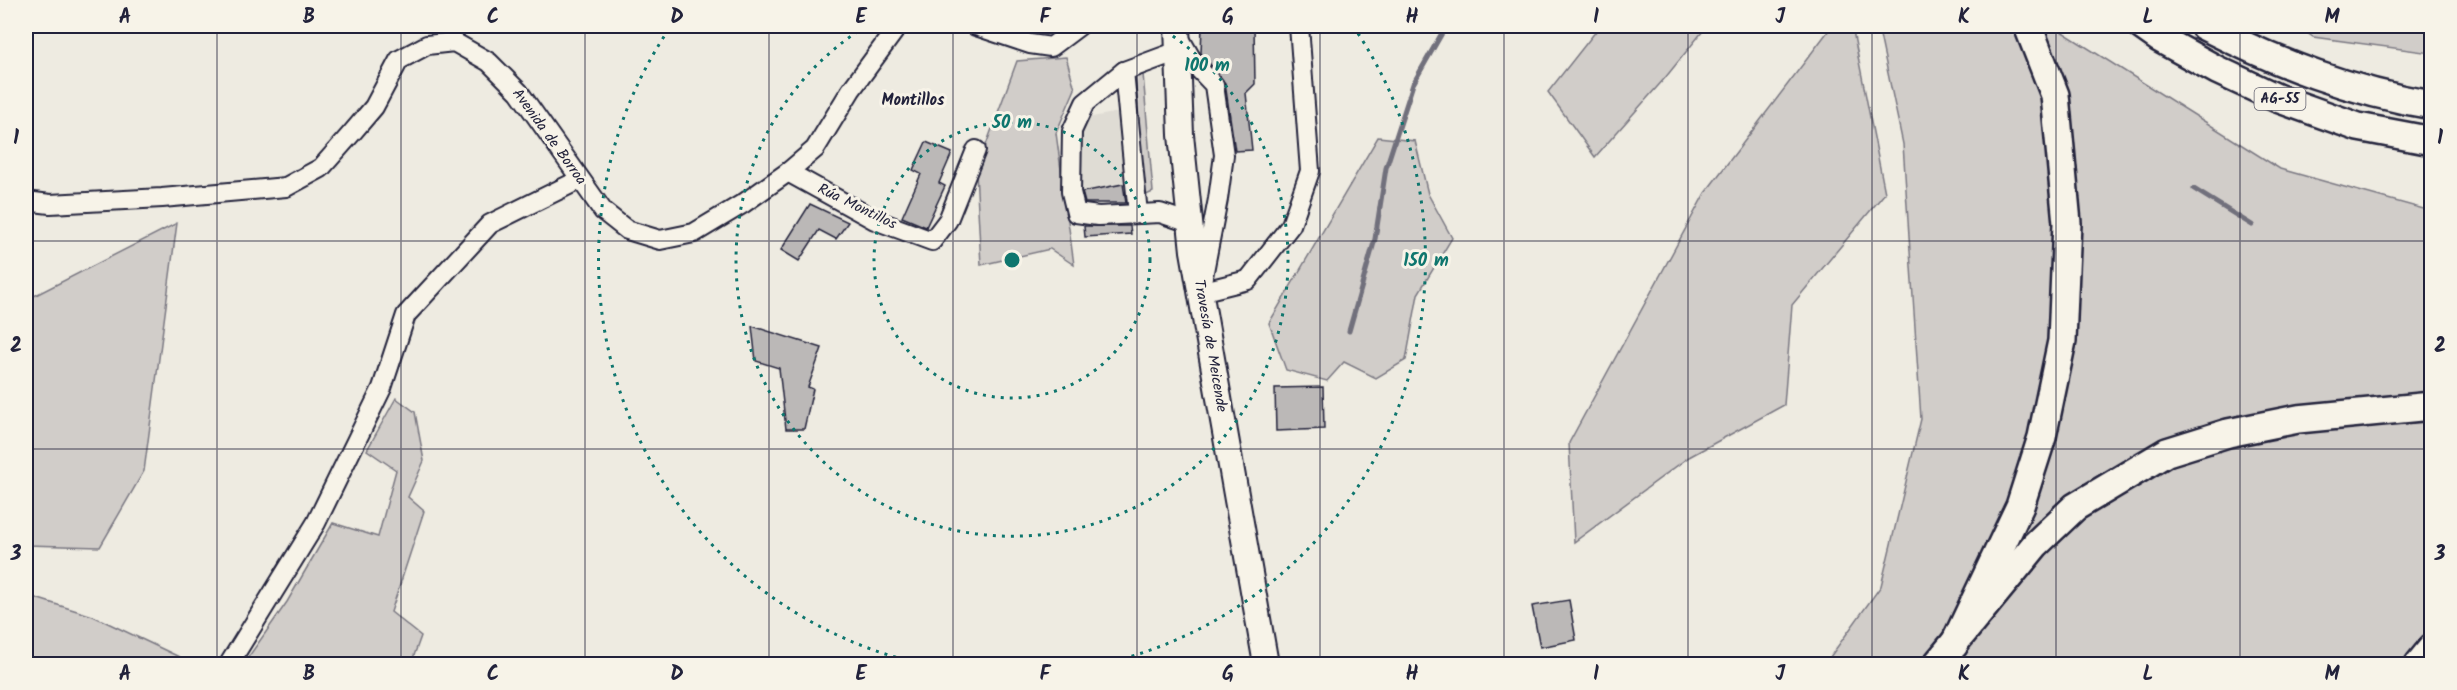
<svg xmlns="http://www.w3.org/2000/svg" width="2457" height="690" font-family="Kalam,sans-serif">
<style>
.built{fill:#dfdcd4}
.green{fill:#d1cdc9;stroke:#7a7882;stroke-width:1.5}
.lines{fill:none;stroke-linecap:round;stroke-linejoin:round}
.stream{stroke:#716f7b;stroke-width:5}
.building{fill:#bbb8b7;stroke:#22223b;stroke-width:1.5}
.minor-casing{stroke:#22223b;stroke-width:22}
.major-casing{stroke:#22223b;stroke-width:28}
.highway-casing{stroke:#22223b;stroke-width:32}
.minor{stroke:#f7f3e8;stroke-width:18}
.major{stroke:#f7f3e8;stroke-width:24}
.highway{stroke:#f7f3e8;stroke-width:27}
.grid{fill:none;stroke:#22223b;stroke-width:1.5;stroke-opacity:0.55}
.ring{fill:none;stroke:#0f766e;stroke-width:3;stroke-dasharray:3 6}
.labels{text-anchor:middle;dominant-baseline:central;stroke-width:6;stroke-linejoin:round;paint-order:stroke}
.shield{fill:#f7f3e8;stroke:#62616f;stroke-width:1.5}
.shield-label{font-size:14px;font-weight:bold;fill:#22223b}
.street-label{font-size:15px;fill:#22223b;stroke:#f7f3e8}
.neighbourhood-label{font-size:16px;font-weight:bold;fill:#22223b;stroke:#f7f3e8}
.centre{fill:#0f766e;stroke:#f7f3e8;stroke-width:3}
.ring-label{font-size:18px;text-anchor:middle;font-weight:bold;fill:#0f766e;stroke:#f7f3e8;stroke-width:6;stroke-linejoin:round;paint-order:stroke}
.neatline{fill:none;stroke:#22223b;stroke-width:2}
.grid-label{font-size:20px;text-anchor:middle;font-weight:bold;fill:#22223b}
</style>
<rect width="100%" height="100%" fill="#eeebe1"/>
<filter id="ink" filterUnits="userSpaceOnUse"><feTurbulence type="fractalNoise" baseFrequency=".0167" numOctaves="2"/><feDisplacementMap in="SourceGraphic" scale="12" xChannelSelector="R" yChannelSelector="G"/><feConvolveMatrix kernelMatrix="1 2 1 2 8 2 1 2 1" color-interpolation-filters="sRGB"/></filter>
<g filter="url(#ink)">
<!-- built -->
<polygon class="built" points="1124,111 1123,184 1081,192 1082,119"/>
<!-- green -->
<g class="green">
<polygon points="1600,26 1707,26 1665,78 1595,157 1548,92"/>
<polygon points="1832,26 1852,26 1885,193 1792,305 1784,405 1689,457 1574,542 1569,443 1705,193"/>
<polygon points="1878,26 2053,26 2280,169 2431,211 2431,664 1825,664 1881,586 1921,419 1903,144"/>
<polygon points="2297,26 2431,26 2431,53 2313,37"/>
<polygon points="1066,57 1075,89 1056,133 1074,265 1050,249 981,265 976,172 1017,61"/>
<polygon points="1143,74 1153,192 1144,196 1135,76"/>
<polygon points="1378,137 1415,141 1428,194 1452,238 1418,294 1406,360 1376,378 1344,362 1327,381 1286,370 1269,323"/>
<polygon points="177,223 144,471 100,547 26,545 26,300"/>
<polygon points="396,398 415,412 424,461 408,497 424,511 391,612 421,636 411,664 255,664 247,659 287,602 333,523 378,537 396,470 367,450"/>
<polygon points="26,595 93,616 194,664 26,664"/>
</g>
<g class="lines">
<!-- stream -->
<g class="stream">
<polyline points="2194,189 2252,225"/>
<polyline points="1349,331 1375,239 1386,168 1413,84 1446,26"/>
</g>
</g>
<!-- building -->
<g class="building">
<polygon points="1202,26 1254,26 1255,84 1246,93 1252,150 1235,151 1225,83 1201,53"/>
<polygon points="926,142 952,153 939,183 945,186 926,227 902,217 921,174 913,170"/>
<polygon points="1123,184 1126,203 1085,203 1082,192"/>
<polygon points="810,204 848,222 836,239 819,230 799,261 781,250"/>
<polygon points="1084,226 1130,226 1131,234 1085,237"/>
<polygon points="752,326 822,348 808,387 813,389 804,429 786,429 779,368 756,361"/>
<polygon points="1323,387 1324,429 1276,431 1275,388"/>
<polygon points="1569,600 1576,640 1540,647 1532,606"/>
</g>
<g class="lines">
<defs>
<g id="minor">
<polyline points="976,26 1030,44 1051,47 1079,26"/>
<polyline points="1179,37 1195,65 1214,85 1224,155 1218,199 1200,292 1248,280 1291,225 1310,171 1299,26"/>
<polyline points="1178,51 1124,71 1085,103 1072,131 1071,192 1076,213 1098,216 1160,213 1190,223"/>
<polyline points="1124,71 1138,214"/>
<polyline points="788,172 875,220 932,241 948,220 976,150"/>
<polyline points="26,201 50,204 162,198 286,187 321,168 351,134 374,107 399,60 427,45 454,42 489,62 519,92 603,211 627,230 660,240 694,233 744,203 788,172 815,149 851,90 898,26"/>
<polyline points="229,664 316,523 382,388 406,315 490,224 579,180"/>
</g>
<polyline id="major" points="1177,26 1181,135 1193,251 1266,664"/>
<g id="highway">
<polyline points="2142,26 2159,38 2217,70 2277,98 2358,127 2432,141"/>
<path d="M2204,26C2277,63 2351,92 2432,105"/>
<polyline points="1954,645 2020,506 2042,437 2062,341 2067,223 2055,95 2028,26"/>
<polyline points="1937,664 2035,545 2075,507 2167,452 2228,433 2298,419 2432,406"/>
<polyline points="2419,664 2432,648"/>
</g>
</defs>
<!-- minor casing -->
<use href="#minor" class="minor-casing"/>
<!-- major casing -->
<use href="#major" class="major-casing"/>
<!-- highway casing -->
<use href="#highway" class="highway-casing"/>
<!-- minor -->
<use href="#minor" class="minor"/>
<!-- major -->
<use href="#major" class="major"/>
<!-- highway -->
<use href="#highway" class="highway"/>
</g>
</g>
<!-- grid -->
<path class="grid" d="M217,26V664M401,26V664M585,26V664M769,26V664M953,26V664M1137,26V664M1320,26V664M1504,26V664M1688,26V664M1872,26V664M2056,26V664M2240,26V664M26,241H2432M26,449H2432"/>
<!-- distance rings -->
<g class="ring">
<circle cx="1012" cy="260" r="138"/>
<path d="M1158 26A276 276 0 1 1 866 26"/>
<path d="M922 664A414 414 0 0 1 671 26M1353 26A414 414 0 0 1 1102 664"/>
</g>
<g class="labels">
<!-- shield labels -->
<rect class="shield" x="2254.5" y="88" width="51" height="22" rx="4.5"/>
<g class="shield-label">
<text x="2280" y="99">AG-55</text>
</g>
<!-- street labels -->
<g class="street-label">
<text transform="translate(549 137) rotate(54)">Avenida de Borroa</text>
<text transform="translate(857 207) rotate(26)">Rúa Montillos</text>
<text transform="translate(1210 346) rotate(80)">Travesía de Meicende</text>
</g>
<!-- neighbourhood labels -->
<g class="neighbourhood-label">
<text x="913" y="100">Montillos</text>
</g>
</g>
<circle cx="1012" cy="260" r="9" class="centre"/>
<g class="ring-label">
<text x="1207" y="71">100 m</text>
<text x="1012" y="128">50 m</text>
<text x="1426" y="266">150 m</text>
</g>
<!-- margin -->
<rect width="2457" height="690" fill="none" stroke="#f7f3e8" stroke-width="66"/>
<rect x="33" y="33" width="2391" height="624" class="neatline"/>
<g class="grid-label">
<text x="125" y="23">A</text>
<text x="309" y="23">B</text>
<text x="493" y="23">C</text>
<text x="677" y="23">D</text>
<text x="861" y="23">E</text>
<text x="1045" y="23">F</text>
<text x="1228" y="23">G</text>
<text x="1412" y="23">H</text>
<text x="1596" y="23">I</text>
<text x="1780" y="23">J</text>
<text x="1964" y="23">K</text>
<text x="2148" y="23">L</text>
<text x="2332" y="23">M</text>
<text x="16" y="144">1</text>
<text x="2440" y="144">1</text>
<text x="16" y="352">2</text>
<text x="2440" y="352">2</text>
<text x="16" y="560">3</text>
<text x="2440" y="560">3</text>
<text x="125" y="680">A</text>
<text x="309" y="680">B</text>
<text x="493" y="680">C</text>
<text x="677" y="680">D</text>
<text x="861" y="680">E</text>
<text x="1045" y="680">F</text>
<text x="1228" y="680">G</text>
<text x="1412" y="680">H</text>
<text x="1596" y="680">I</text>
<text x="1780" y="680">J</text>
<text x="1964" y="680">K</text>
<text x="2148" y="680">L</text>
<text x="2332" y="680">M</text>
</g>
</svg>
